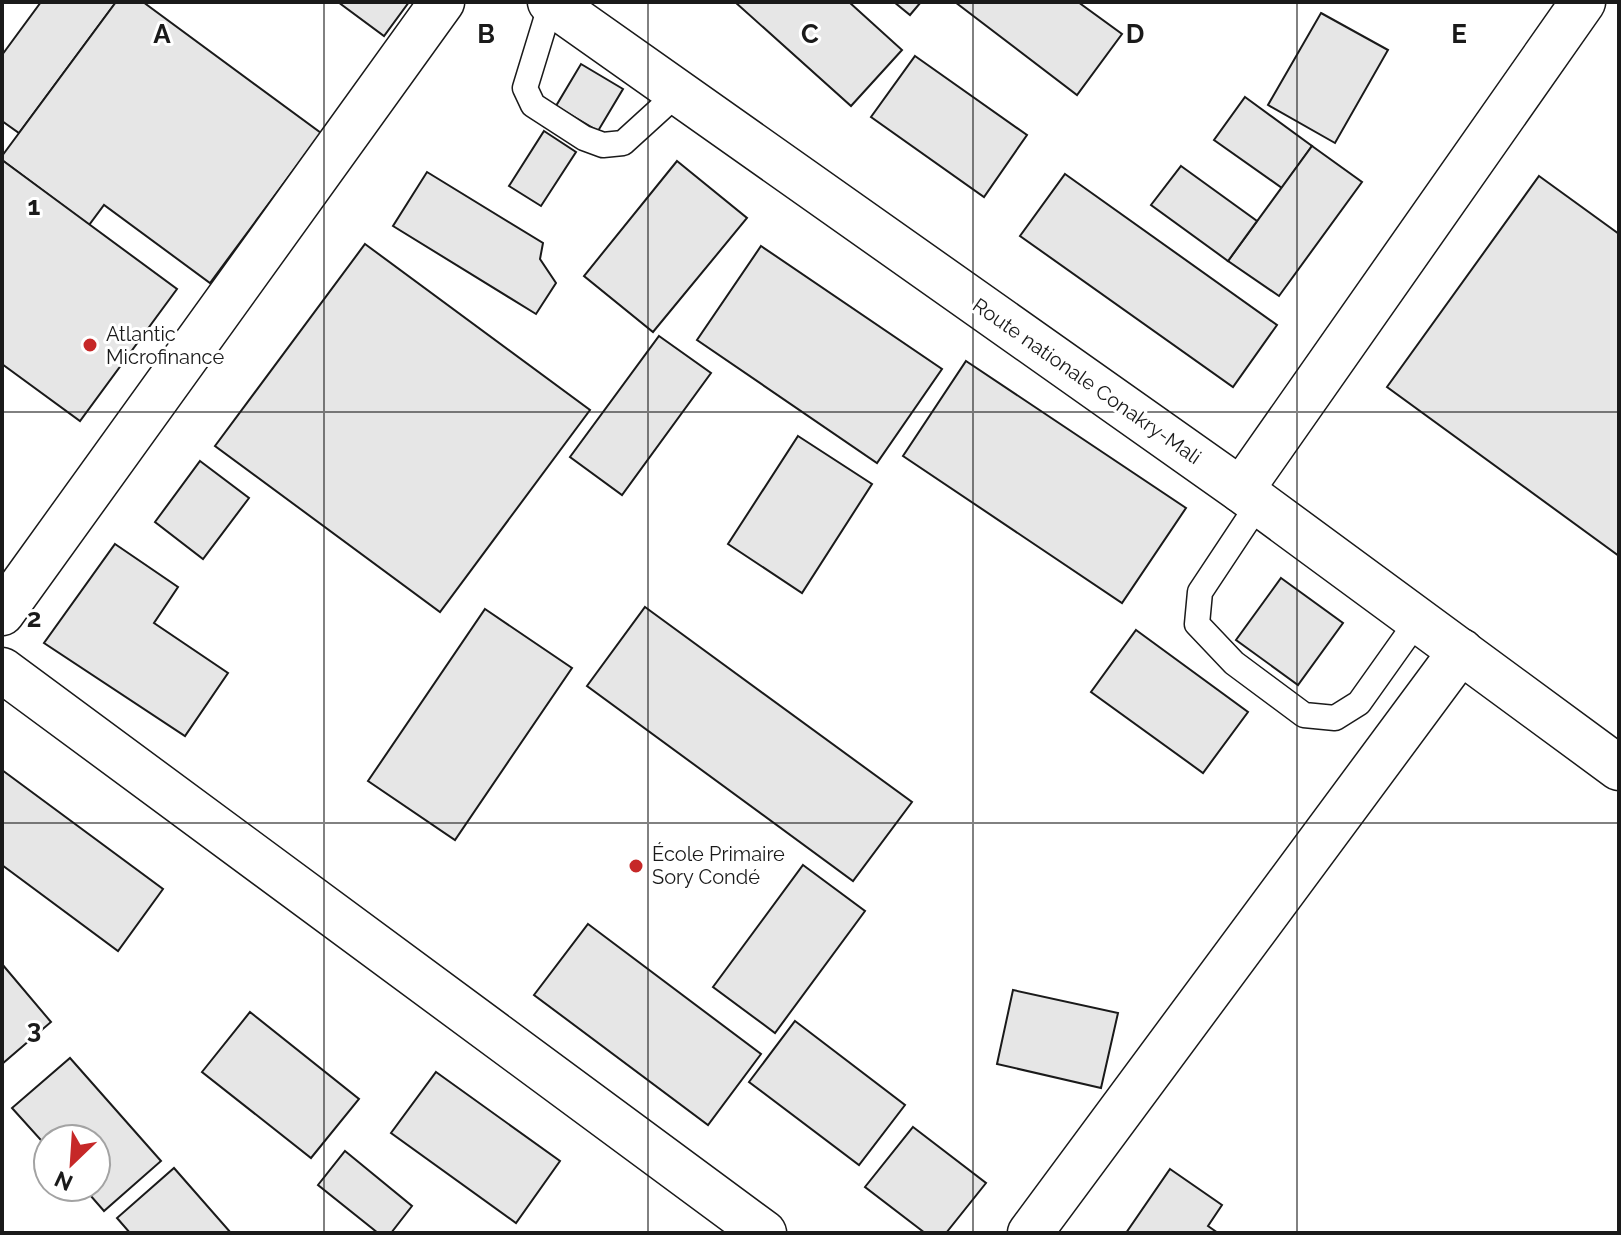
<svg xmlns="http://www.w3.org/2000/svg" width="1621" height="1235" font-family="Raleway,sans-serif">
<style>
.building{fill:#e6e6e6;stroke:#1a1a1a;stroke-width:2}
.lines{fill:none;stroke-linecap:round;stroke-linejoin:round}
.lane-casing{stroke:#1a1a1a;stroke-width:27}
.street-casing{stroke:#1a1a1a;stroke-width:47}
.secondary-casing{stroke:#1a1a1a;stroke-width:47}
.highway-casing{stroke:#1a1a1a;stroke-width:47}
.lane{stroke:#fff;stroke-width:24}
.street{stroke:#fff;stroke-width:44}
.secondary{stroke:#fff;stroke-width:44}
.highway{stroke:#fff;stroke-width:44}
.grid{fill:none;stroke:#1a1a1a;stroke-width:2;stroke-opacity:0.55}
.poi-dot{fill:#c62828;stroke:#fff;stroke-width:3}
.labels{text-anchor:middle;dominant-baseline:central;stroke-width:6;stroke-linejoin:round;paint-order:stroke}
.poi-label{font-size:20px;fill:#1a1a1a;stroke:#fff;text-anchor:start}
.street-label{font-size:20px;fill:#1a1a1a;stroke:#fff}
.grid-label{font-size:26px;text-anchor:middle;font-weight:bold;fill:#1a1a1a;stroke:#fff;stroke-width:6;stroke-linejoin:round;paint-order:stroke}
</style>
<rect width="100%" height="100%" fill="#fff"/>
<!-- building -->
<g class="building">
<polygon points="41,2 116,2 19,133 2,121 2,55"/>
<polygon points="116,2 143,2 321,133 210,283 104,205 89,225 2,160 2,156"/>
<polygon points="338,2 409,2 384,36"/>
<polygon points="735,2 849,2 902,50 851,106"/>
<polygon points="894,2 921,2 910,15"/>
<polygon points="955,2 1078,2 1122,34 1077,95"/>
<polygon points="1321,13 1388,50 1335,143 1268,105"/>
<polygon points="915,56 1027,135 984,197 871,117"/>
<polygon points="581,64 623,89 598,131 556,106"/>
<polygon points="1245,97 1312,146 1282,188 1214,140"/>
<polygon points="544,131 576,152 541,206 509,186"/>
<polygon points="1312,146 1362,182 1279,296 1228,261"/>
<polygon points="2,160 177,289 80,421 2,364"/>
<polygon points="677,161 747,218 653,332 584,276"/>
<polygon points="1181,166 1257,221 1228,261 1151,205"/>
<polygon points="427,172 543,243 540,259 556,283 536,314 393,226"/>
<polygon points="1065,174 1277,325 1233,387 1020,236"/>
<polygon points="1539,176 1619,234 1619,556 1387,387"/>
<polygon points="365,244 590,410 440,612 215,446"/>
<polygon points="761,246 942,369 877,463 697,340"/>
<polygon points="659,336 711,373 622,495 570,457"/>
<polygon points="966,361 1186,508 1122,603 903,456"/>
<polygon points="798,436 872,484 802,593 728,544"/>
<polygon points="200,461 249,498 203,559 155,522"/>
<polygon points="115,544 178,587 154,623 228,673 185,736 44,643"/>
<polygon points="1281,578 1343,623 1298,685 1236,640"/>
<polygon points="645,607 912,802 853,881 587,686"/>
<polygon points="485,609 572,668 455,840 368,781"/>
<polygon points="1136,630 1248,712 1203,773 1091,692"/>
<polygon points="2,770 163,889 118,951 2,865"/>
<polygon points="803,865 865,911 775,1033 713,987"/>
<polygon points="588,924 761,1054 708,1125 534,995"/>
<polygon points="2,964 51,1022 2,1064"/>
<polygon points="1013,990 1118,1013 1101,1088 997,1064"/>
<polygon points="250,1012 359,1099 311,1158 202,1072"/>
<polygon points="795,1021 905,1105 859,1165 749,1082"/>
<polygon points="70,1058 161,1161 104,1211 83,1187 96,1187 96,1139 48,1139 48,1148 12,1108"/>
<polygon points="436,1072 560,1161 516,1223 391,1133"/>
<polygon points="913,1127 986,1183 946,1233 925,1233 865,1187"/>
<polygon points="345,1151 412,1206 391,1233 378,1233 318,1185"/>
<polygon points="174,1168 231,1233 130,1233 117,1218"/>
<polygon points="1170,1169 1222,1205 1208,1226 1218,1233 1126,1233"/>
</g>
<g class="lines">
<defs>
<g id="lane">
<polyline points="551,3 525,88 533,105 584,138 603,145 623,143 679,92"/>
<polyline points="1259,503 1200,592 1197,624 1234,663 1304,715 1335,718 1359,703 1418,620"/>
</g>
<g id="street">
<polyline points="2,613 442,2"/>
<polyline points="2,670 764,1233"/>
<polyline points="1030,1233 1461,651"/>
</g>
<polyline id="secondary" points="1241,490 1583,2"/>
<polyline id="highway" points="550,2 1241,490 1619,768"/>
</defs>
<!-- lane casing -->
<use href="#lane" class="lane-casing"/>
<!-- street casing -->
<use href="#street" class="street-casing"/>
<!-- secondary casing -->
<use href="#secondary" class="secondary-casing"/>
<!-- highway casing -->
<use href="#highway" class="highway-casing"/>
<!-- lane -->
<use href="#lane" class="lane"/>
<!-- street -->
<use href="#street" class="street"/>
<!-- secondary -->
<use href="#secondary" class="secondary"/>
<!-- highway -->
<use href="#highway" class="highway"/>
</g>
<!-- grid -->
<path class="grid" d="M324,2V1233M648,2V1233M973,2V1233M1297,2V1233M2,412H1619M2,823H1619"/>
<!-- markers -->
<g class="poi-dot">
<circle cx="90" cy="345" r="8"/>
<circle cx="636" cy="866" r="8"/>
</g>
<g class="labels">
<!-- poi labels -->
<g class="poi-label">
<text x="106" y="334">Atlantic<tspan x="106" dy="23">Microfinance</tspan></text>
<text x="652" y="854">École Primaire<tspan x="652" dy="23">Sory Condé</tspan></text>
</g>
<!-- street labels -->
<g class="street-label">
<text transform="translate(1087 381) rotate(35)">Route nationale Conakry-Mali</text>
</g>
</g>
<g class="grid-label">
<text x="162" y="43">A</text>
<text x="486" y="43">B</text>
<text x="810" y="43">C</text>
<text x="1135" y="43">D</text>
<text x="1459" y="43">E</text>
<text x="34" y="215">1</text>
<text x="34" y="627">2</text>
<text x="34" y="1038">3</text>
</g>
<!-- border -->
<rect width="1621" height="1235" fill="none" stroke="#1a1a1a" stroke-width="8"/>
<!-- north arrow -->
<g transform="translate(72 1163) rotate(205)"><circle r="38" fill="#ffffff" stroke="#a3a3a3" stroke-width="2"/>
<path d="M0-6L14 30L0 20L-14 30Z" fill="#c62828"/>
<text y="-12" font-size="22" font-weight="bold" text-anchor="middle" fill="#1a1a1a">N</text>
</g>
</svg>
